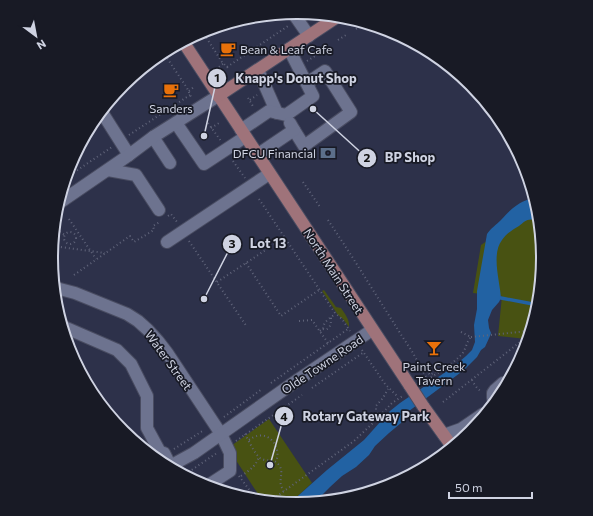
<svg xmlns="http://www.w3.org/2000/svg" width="593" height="516" font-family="Commissioner,sans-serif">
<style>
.green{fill:#485212}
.water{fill:#2262a3}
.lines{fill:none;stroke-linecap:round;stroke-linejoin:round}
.stream{stroke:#2262a3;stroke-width:3.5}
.minor-casing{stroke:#494c61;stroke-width:14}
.major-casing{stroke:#494c61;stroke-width:14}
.path{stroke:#60647a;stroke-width:2;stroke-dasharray:1 3;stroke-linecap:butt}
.minor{stroke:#6d738f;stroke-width:12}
.major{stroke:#9f737a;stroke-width:12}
.major-bridge-casing{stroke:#494c61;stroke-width:14;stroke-linecap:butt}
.major-bridge{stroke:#9f737a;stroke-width:12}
.labels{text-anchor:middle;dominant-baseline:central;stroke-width:3.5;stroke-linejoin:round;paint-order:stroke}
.poi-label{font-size:12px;fill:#cfd3e2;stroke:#181a25}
.street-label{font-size:12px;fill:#cfd3e2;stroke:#181a25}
.rim{fill:none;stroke:#cfd3e2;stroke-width:2}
.leader{fill:none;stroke:#cfd3e2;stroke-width:1.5}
.callout-dot{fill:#cfd3e2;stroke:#181a25;stroke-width:1.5}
.mark-label{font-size:12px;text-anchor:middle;font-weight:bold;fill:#111}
.callout-label{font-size:13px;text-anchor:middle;font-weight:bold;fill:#cfd3e2;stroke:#181a25;stroke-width:3.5;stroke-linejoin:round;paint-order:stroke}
</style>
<rect width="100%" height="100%" fill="#2d314a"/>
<!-- green -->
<g class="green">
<polygon points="533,209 542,258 526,339 498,336 502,296 473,293 481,245"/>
<path d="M324,290L336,307L341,308C345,314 350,320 349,327L343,319L338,315L322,291Z"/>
<polygon points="269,419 312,483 290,503 260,497 228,448"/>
</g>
<!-- water -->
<path class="water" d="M529,199H531L535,220C527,218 524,222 519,226C512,230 506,234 502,240C491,254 500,282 501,298L499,302L492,310L488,320L489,328L491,333L490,336L485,347L481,350L477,357L464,370L405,414L401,423L389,433L375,446L369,455L356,467L342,476L330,487L317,500L296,504L290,503L327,470L364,440L390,411L400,403L453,367L466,356L472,350L475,342L474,325L477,309V291L481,268L487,234C491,228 496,225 501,220C510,210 516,204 529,199Z"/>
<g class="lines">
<!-- stream -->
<polyline class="stream" points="501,298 533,304"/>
<defs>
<g id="minor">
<polyline points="293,13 309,36"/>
<polyline points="258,70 277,113"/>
<polyline points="103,114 129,155"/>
<polyline points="176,123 204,164 245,137"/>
<polyline points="241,130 269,111 286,115 313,96 289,49"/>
<polyline points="294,130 304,146 351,112 325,71 307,83"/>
<polyline points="153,137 170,163"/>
<polyline points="257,155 294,130 290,123"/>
<polyline points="108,170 136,175 159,210"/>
<polyline points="62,201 129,155 153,137 218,96"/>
<polyline points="167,242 269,174"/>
<polyline points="56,288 75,293 127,314 138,321 148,330 158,341 168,354 221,434 230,453 230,471 207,486"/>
<polyline points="64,327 117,350 131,364 147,396 147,428 160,452 164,453 169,463"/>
<polyline points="493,398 493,393 495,390 503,383"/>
<polyline points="444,435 461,429 483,414"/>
<polyline points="172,465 194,453 299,379 372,330"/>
</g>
<g id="major">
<polyline points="184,43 410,386"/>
<polyline points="218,96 334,19"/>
<polyline points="423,406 451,445"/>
</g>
</defs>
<!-- minor casing -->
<use href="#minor" class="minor-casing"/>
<!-- major casing -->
<use href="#major" class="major-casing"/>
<!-- path -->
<g class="path">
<polyline points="356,29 362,25"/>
<polyline points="202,31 222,62 229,69"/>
<polyline points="338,40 346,35"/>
<polyline points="165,55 187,88 192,99"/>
<polyline points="307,61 328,48"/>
<polyline points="219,67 224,63"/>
<polyline points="227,67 288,26"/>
<polyline points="189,91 195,86"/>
<polyline points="248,98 254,108"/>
<polyline points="250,100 257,95"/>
<polyline points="208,123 221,141"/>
<polyline points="211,128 219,123"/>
<polyline points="129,135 190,95"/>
<polyline points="233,161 245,178"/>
<polyline points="67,177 112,147"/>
<polyline points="303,182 320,207"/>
<polyline points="259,199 335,313 342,319 350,331"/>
<polyline points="168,216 171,214 177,222"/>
<polyline points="69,219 96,259"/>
<polyline points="328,220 351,255 400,333 413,353 426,377"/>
<polyline points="56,230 65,235"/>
<circle cx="70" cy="238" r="6"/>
<polyline points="189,241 247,327"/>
<polyline points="53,246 105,253"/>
<polyline points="246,263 281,316 319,290"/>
<polyline points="74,275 130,236 134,242 154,230 153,226 160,222"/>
<polyline points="217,282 284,238"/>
<polyline points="299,321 312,320 328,343"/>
<path d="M323,329L325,330C331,328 331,323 331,317"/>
<path d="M320,331L323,329C323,322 330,318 335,314"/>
<polyline points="461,332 471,337"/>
<polyline points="471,337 528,331"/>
<polyline points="362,350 385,384 397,396"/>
<polyline points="422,371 427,371 430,375 439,369 441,371"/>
<path d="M472,380C474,384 477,389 482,392"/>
<polyline points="271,383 348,329"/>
<path d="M421,384C434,375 449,367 460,356C466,351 466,342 471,337"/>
<polyline points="312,388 364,352"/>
<polyline points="443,402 524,339 528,333"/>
<polyline points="224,417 262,389"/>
<polyline points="379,417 376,410 376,406 383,398 388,389"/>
<path d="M245,434C249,441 254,453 260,458C268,463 273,457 279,465C284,472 279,479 281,486C282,488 283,490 284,491"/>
<path d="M249,440C251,439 252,438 254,437C269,430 282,448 276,461"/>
<polyline points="236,441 302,395"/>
<polyline points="174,449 204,430"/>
<polyline points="185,474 190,471 217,453"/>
<polyline points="239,476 253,495"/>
<path d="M241,476C250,470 255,467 259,457"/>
<polyline points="273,499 354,441 373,423 392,403 404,395"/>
</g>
<!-- minor -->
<use href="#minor" class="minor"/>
<!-- major -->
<use href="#major" class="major"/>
<defs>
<polyline id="major-bridge" points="410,386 423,406"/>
</defs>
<!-- major-bridge casing -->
<use href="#major-bridge" class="major-bridge-casing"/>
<!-- major-bridge -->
<use href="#major-bridge" class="major-bridge"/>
</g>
<!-- icons -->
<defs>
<symbol id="cafe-bare" viewBox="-9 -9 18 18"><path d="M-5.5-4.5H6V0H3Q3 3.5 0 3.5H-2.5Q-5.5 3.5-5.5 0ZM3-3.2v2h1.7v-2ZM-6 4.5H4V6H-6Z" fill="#e8710a" stroke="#181a25" stroke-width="2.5" paint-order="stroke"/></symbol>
<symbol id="bank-bare" viewBox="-9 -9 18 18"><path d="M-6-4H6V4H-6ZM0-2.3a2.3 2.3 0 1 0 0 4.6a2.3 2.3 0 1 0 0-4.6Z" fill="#5c6f8a" stroke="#181a25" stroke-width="2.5" paint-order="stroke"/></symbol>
<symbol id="bar-bare" viewBox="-9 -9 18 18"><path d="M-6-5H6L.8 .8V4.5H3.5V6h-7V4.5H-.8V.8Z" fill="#e8710a" stroke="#181a25" stroke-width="2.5" paint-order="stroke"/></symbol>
</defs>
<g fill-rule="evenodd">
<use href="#cafe-bare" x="217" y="38" width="22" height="22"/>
<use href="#cafe-bare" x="160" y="79" width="22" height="22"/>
<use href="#bank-bare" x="317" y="142" width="22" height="22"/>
<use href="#bar-bare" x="423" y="337" width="22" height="22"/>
</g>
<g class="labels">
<!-- poi labels -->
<g class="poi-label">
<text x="240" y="49" text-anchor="start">Bean &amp; Leaf Cafe</text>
<text x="171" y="108">Sanders</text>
<text x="316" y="153" text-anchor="end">DFCU Financial</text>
<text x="434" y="366">Paint Creek<tspan x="434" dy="14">Tavern</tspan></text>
</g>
<!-- street labels -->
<g class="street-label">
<text transform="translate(334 271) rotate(57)">North Main Street</text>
<text transform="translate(169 360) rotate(54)">Water Street</text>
<text transform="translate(322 364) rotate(-34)">Olde Towne Road</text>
</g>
</g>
<!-- crop -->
<path d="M0 0H593V516H0ZM58 258a239 239 0 1 1 478 0a239 239 0 1 1-478 0Z" fill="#181a25" fill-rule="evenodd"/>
<path class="rim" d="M58 258a239 239 0 1 1 478 0a239 239 0 1 1-478 0Z"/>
<!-- callouts -->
<path class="leader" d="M204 136L217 78M313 109L367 158M204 299L232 244M270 465L284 416"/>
<g class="callout-dot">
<circle cx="204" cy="136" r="4"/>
<circle cx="313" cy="109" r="4"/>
<circle cx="204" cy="299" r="4"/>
<circle cx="270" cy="465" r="4"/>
<circle cx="217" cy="78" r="10"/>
<circle cx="367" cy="158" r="10"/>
<circle cx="232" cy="244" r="10"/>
<circle cx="284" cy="416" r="10"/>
</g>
<g class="mark-label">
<text x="217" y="82">1</text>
<text x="367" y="162">2</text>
<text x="232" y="248">3</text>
<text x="284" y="421">4</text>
</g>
<g class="callout-label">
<text x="296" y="83">Knapp's Donut Shop</text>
<text x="410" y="162">BP Shop</text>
<text x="268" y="248">Lot 13</text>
<text x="366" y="421">Rotary Gateway Park</text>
</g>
<!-- north arrow -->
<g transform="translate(36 36) rotate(148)" stroke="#181a25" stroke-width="3" paint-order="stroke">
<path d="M0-3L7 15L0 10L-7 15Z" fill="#cfd3e2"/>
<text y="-6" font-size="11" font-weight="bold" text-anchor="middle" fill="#cfd3e2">N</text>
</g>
<!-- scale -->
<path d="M449 492v6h83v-6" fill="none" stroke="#cfd3e2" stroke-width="2"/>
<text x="455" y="492" font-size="12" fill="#cfd3e2" stroke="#181a25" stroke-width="3" paint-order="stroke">50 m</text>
</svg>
